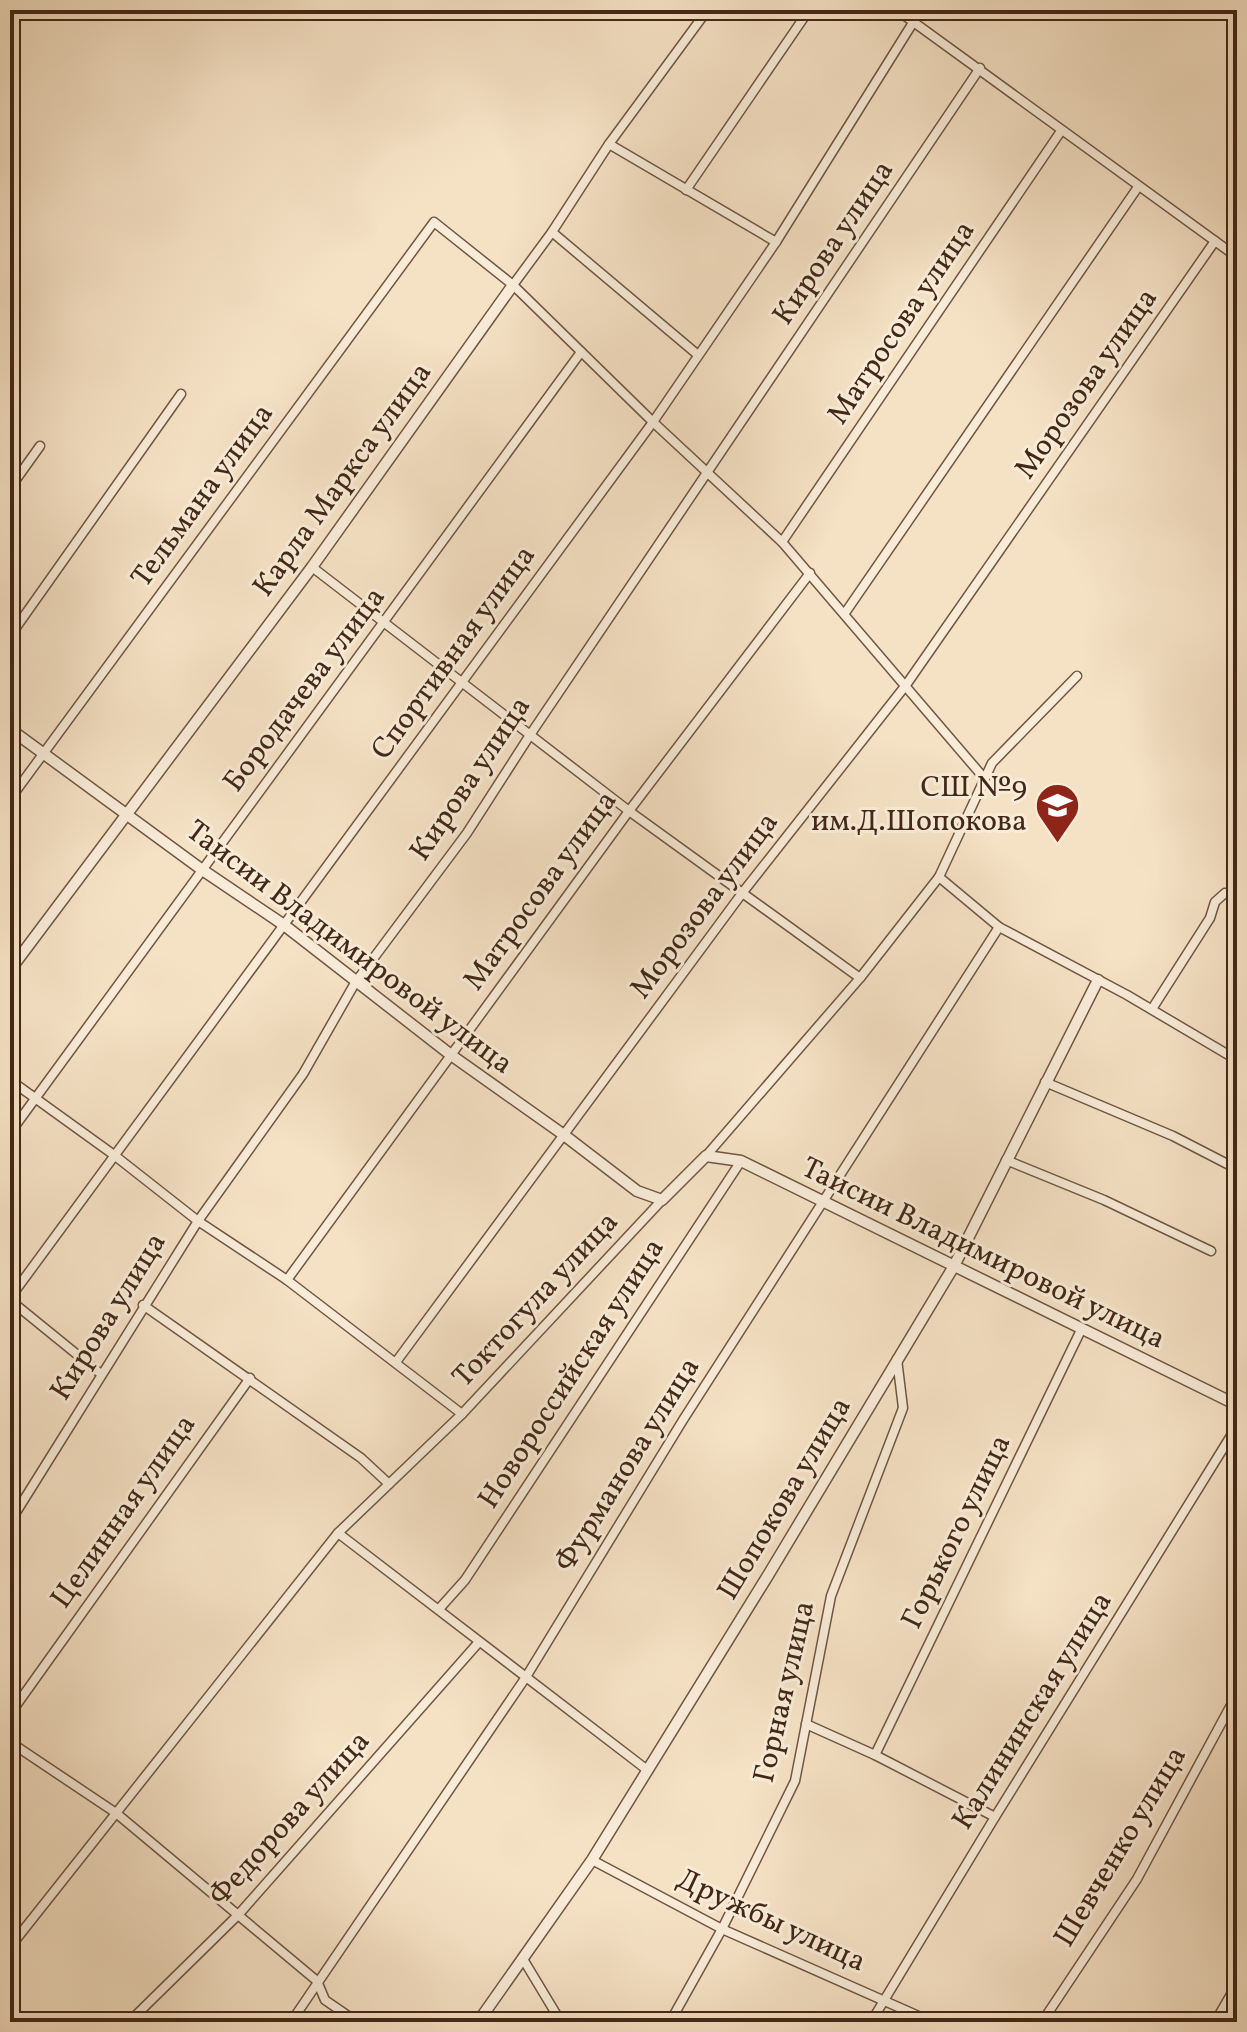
<svg xmlns="http://www.w3.org/2000/svg" width="1247" height="2032" font-family="Vollkorn,serif">
<style>
.lines{fill:none;stroke-linecap:round;stroke-linejoin:round}
.minor-casing{stroke:#705642;stroke-width:11}
.tertiary-casing{stroke:#705642;stroke-width:13}
.minor{stroke:#f8ecd9;stroke-width:8}
.tertiary{stroke:#f8ecd9;stroke-width:10}
.labels{text-anchor:middle;dominant-baseline:central;stroke-width:6;stroke-linejoin:round;paint-order:stroke}
.street-label{font-size:30px;fill:#432817;stroke:#f8ecd9}
.poi-label{font-size:30px;fill:#432817;stroke:#f8ecd9;text-anchor:end}
</style>
<rect width="100%" height="100%" fill="#f5e1c4"/>
<filter id="stains"><feTurbulence type="fractalNoise" baseFrequency=".0025" numOctaves="4"/><feColorMatrix values="0 0 0 0 .2 0 0 0 0 .09 0 0 0 0 .02 0 0 0 .5 -.17"/></filter>
<radialGradient id="worn" r=".72"><stop offset=".6" stop-color="#630" stop-opacity="0"/><stop offset="1" stop-color="#630" stop-opacity=".3"/></radialGradient>
<g class="lines">
<defs>
<g id="minor">
<polyline points="897,10 1237,257"/>
<polyline points="609,144 776,242"/>
<polyline points="686,190 809,10"/>
<polyline points="552,232 698,355"/>
<polyline points="513,285 552,232 609,144 706,12"/>
<polyline points="10,488 40,446"/>
<polyline points="782,542 1061,131"/>
<polyline points="312,567 629,811 860,978"/>
<polyline points="845,613 1138,187"/>
<polyline points="10,636 181,394"/>
<polyline points="10,799 434,222 513,285 653,422 782,542 984,778"/>
<polyline points="939,877 999,927 1127,995 1237,1060"/>
<polyline points="1152,1009 1210,918 1215,902 1225,893 1237,895"/>
<polyline points="10,1080 114,1155 198,1221 287,1280 462,1414"/>
<polyline points="1045,1082 1173,1136 1237,1169"/>
<polyline points="10,1133 581,352"/>
<polyline points="706,1156 860,978 939,877 992,763 1077,676"/>
<polyline points="1006,1160 1104,1200 1211,1251"/>
<polyline points="287,1280 629,811 810,573"/>
<polyline points="10,1298 653,422 776,242 914,21"/>
<polyline points="10,1300 101,1374"/>
<polyline points="143,1305 361,1458 389,1484"/>
<polyline points="396,1362 743,892 906,685 1215,241"/>
<polyline points="10,1522 198,1221 303,1074 355,983 467,833 530,735 980,68"/>
<polyline points="338,1533 646,1769"/>
<polyline points="439,1609 465,1580 741,1161"/>
<polyline points="10,1714 250,1378"/>
<polyline points="806,1724 875,1755 995,1817"/>
<polyline points="10,1742 116,1813 317,1981 325,2000 357,2022"/>
<polyline points="875,1755 1081,1330"/>
<polyline points="592,1860 722,1929 932,2022"/>
<polyline points="10,1947 338,1533 462,1414 662,1200"/>
<polyline points="523,1959 561,2022"/>
<polyline points="129,2022 239,1914 479,1642"/>
<polyline points="291,2022 526,1677 683,1420 999,927"/>
<polyline points="670,2022 722,1929 795,1781 831,1596 903,1408 897,1359"/>
<polyline points="871,2022 995,1817 1237,1426"/>
<polyline points="1042,2022 1137,1879 1237,1694"/>
<polyline points="1215,2022 1237,1984"/>
</g>
<g id="tertiary">
<polyline points="10,729 201,869 284,925 451,1055 564,1135 637,1191 662,1200 706,1156 741,1161 1237,1405"/>
<polyline points="10,970 312,567 513,285"/>
<polyline points="478,2022 592,1860 767,1577 954,1266 1098,980"/>
</g>
</defs>
<!-- minor casing -->
<use href="#minor" class="minor-casing"/>
<!-- tertiary casing -->
<use href="#tertiary" class="tertiary-casing"/>
<!-- minor -->
<use href="#minor" class="minor"/>
<!-- tertiary -->
<use href="#tertiary" class="tertiary"/>
</g>
<!-- icons -->
<defs>
<symbol id="school-pin" viewBox="-11 -11 22 30"><path d="M0 17L-7.5 6A9.5 9.5 0 1 1 7.5 6Z" fill="#8f2418" stroke="#f8ecd9"/><path d="M0-5L7-2L0 1L-7-2ZM-4 1L0 2.5L4 1V4Q0 6-4 4Z" fill="#fff"/></symbol>
</defs>
<g fill-rule="evenodd">
<use href="#school-pin" x="1032" y="780" width="51" height="69"/>
</g>
<g class="labels">
<!-- street labels -->
<g class="street-label">
<text transform="translate(834 243) rotate(-56)">Кирова улица</text>
<text transform="translate(902 323) rotate(-56)">Матросова улица</text>
<text transform="translate(1087 384) rotate(-55)">Морозова улица</text>
<text transform="translate(343 480) rotate(-54)">Карла Маркса улица</text>
<text transform="translate(203 496) rotate(-54)">Тельмана улица</text>
<text transform="translate(454 653) rotate(-54)">Спортивная улица</text>
<text transform="translate(305 690) rotate(-53)">Бородачева улица</text>
<text transform="translate(471 779) rotate(-56)">Кирова улица</text>
<text transform="translate(541 891) rotate(-54)">Матросова улица</text>
<text transform="translate(705 906) rotate(-53)">Морозова улица</text>
<text transform="translate(349 948) rotate(37)">Таисии Владимировой улица</text>
<text transform="translate(983 1254) rotate(26)">Таисии Владимировой улица</text>
<text transform="translate(536 1300) rotate(-47)">Токтогула улица</text>
<text transform="translate(109 1317) rotate(-58)">Кирова улица</text>
<text transform="translate(572 1374) rotate(-57)">Новороссийская улица</text>
<text transform="translate(628 1465) rotate(-58)">Фурманова улица</text>
<text transform="translate(785 1499) rotate(-59)">Шопокова улица</text>
<text transform="translate(124 1512) rotate(-55)">Целинная улица</text>
<text transform="translate(957 1532) rotate(-64)">Горького улица</text>
<text transform="translate(785 1692) rotate(-77)">Горная улица</text>
<text transform="translate(1033 1711) rotate(-58)">Калининская улица</text>
<text transform="translate(290 1819) rotate(-48)">Федорова улица</text>
<text transform="translate(1121 1847) rotate(-59)">Шевченко улица</text>
<text transform="translate(771 1921) rotate(25)">Дружбы улица</text>
</g>
<!-- poi labels -->
<g class="poi-label">
<text x="1027" y="788">СШ №9<tspan x="1027" dy="34">им.Д.Шопокова</tspan></text>
</g>
</g>
<!-- margin -->
<rect width="1247" height="2032" fill="none" stroke="#f5e1c4" stroke-width="40"/>
<rect x="12" y="12" width="1223" height="2008" fill="none" stroke="#432817" stroke-width="4"/>
<rect x="20" y="20" width="1207" height="1992" fill="none" stroke="#432817" stroke-width="2"/>
<rect width="100%" height="100%" filter="url(#stains)"/>
<rect width="100%" height="100%" fill="url(#worn)"/>
</svg>
